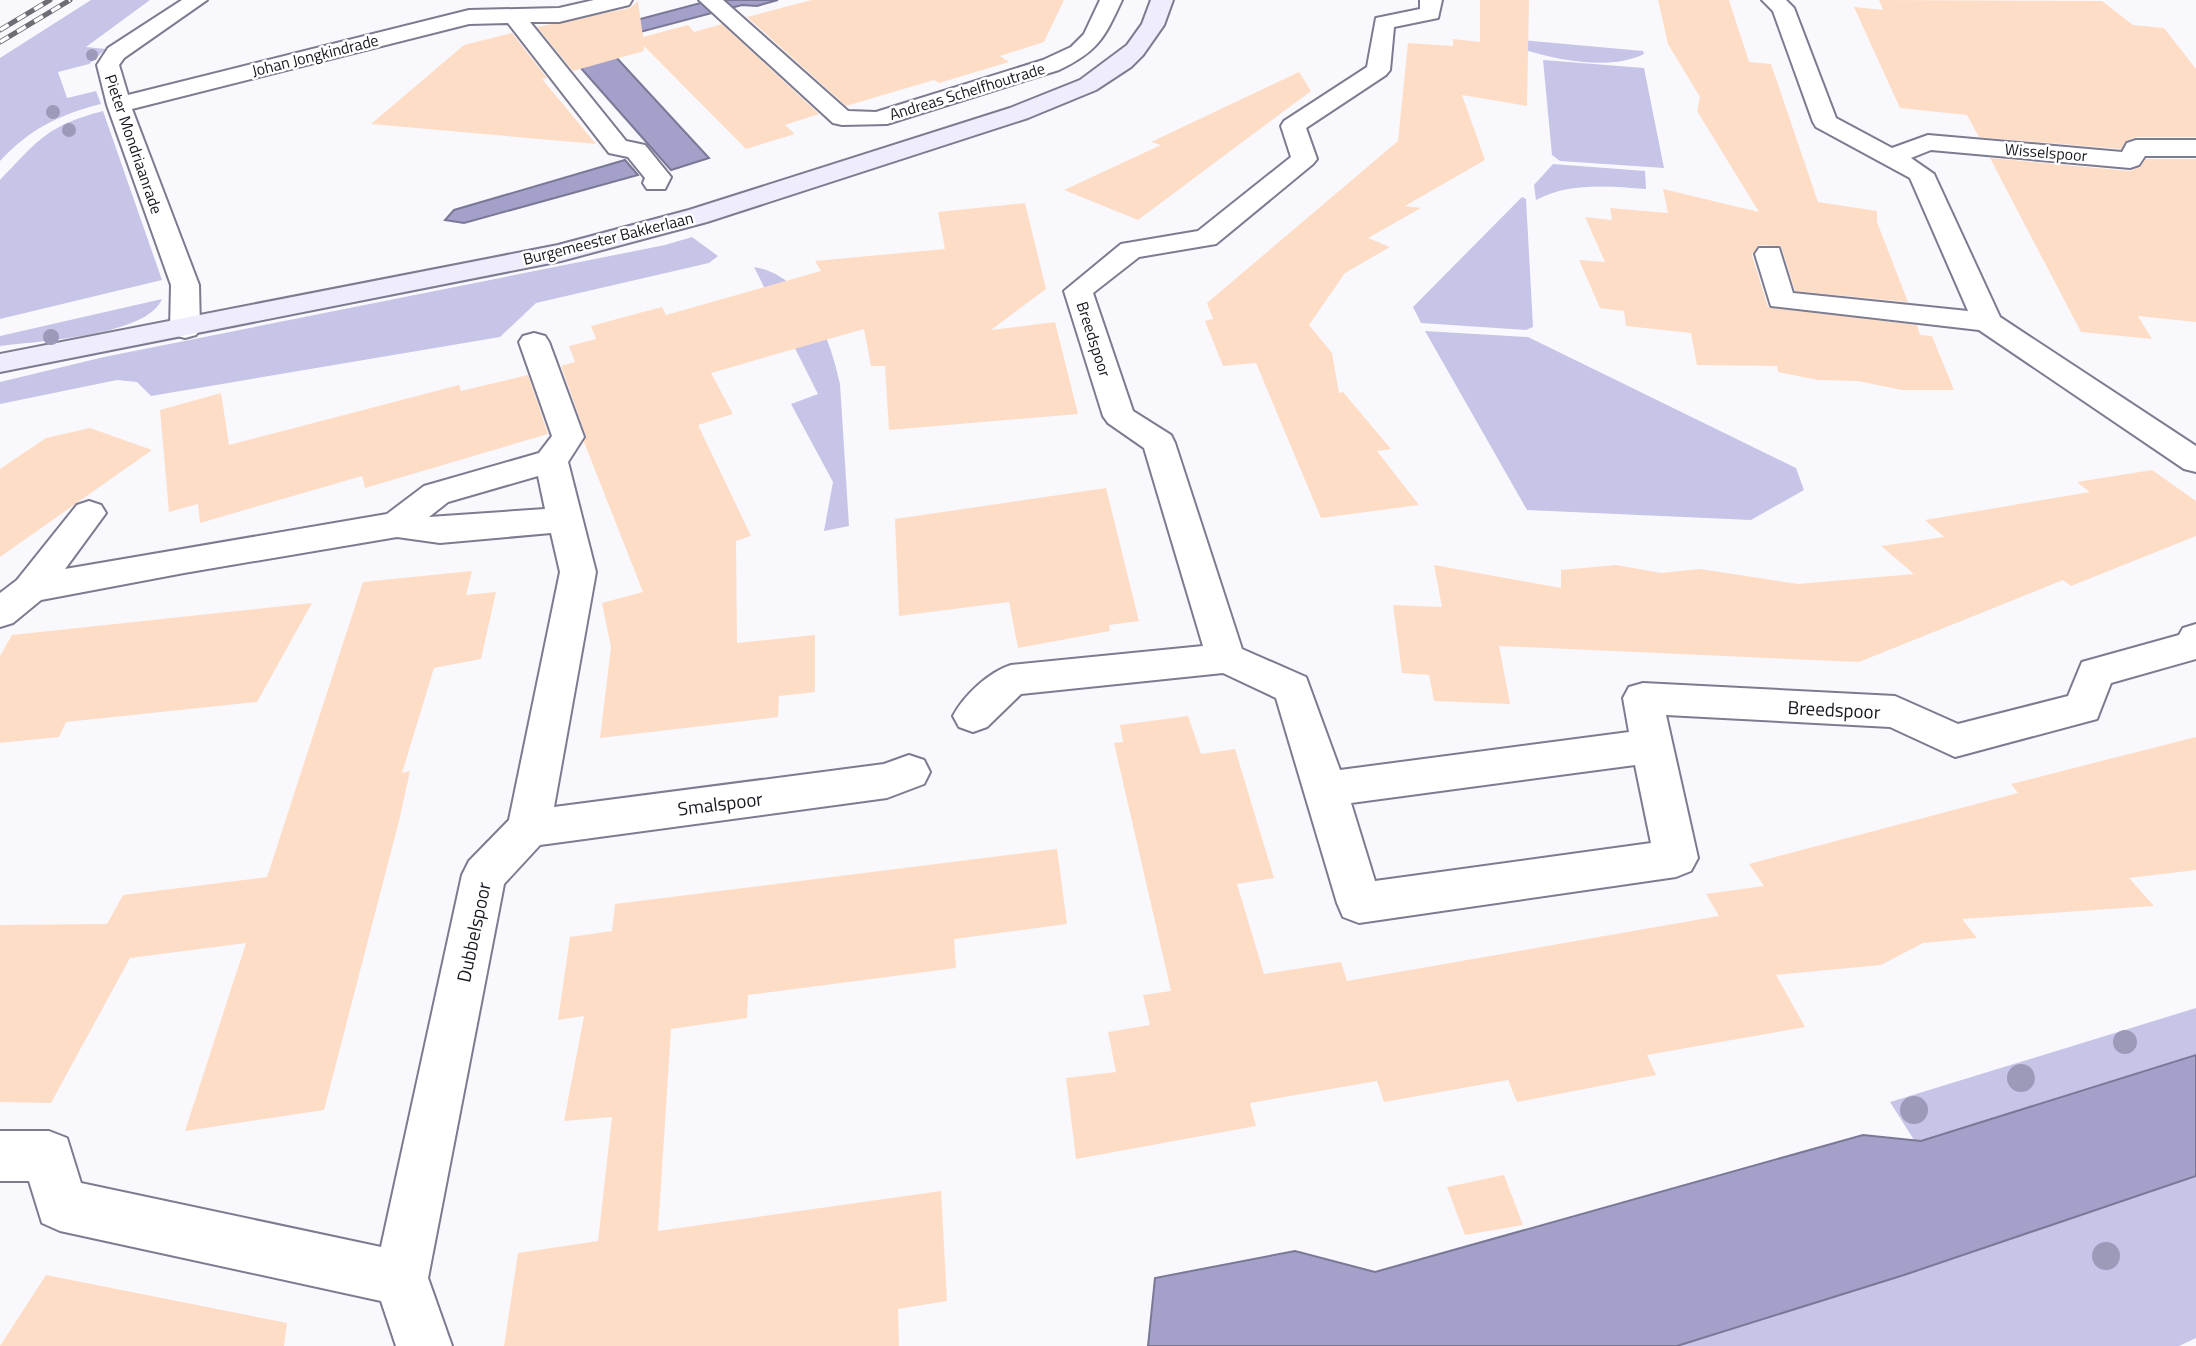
<svg xmlns="http://www.w3.org/2000/svg" width="2196" height="1346" font-family="'Titillium Web',sans-serif">
<style>
.green{fill:#c7c5e7}
.water{fill:#a3a1ca;stroke:#7a7897;stroke-width:2}
.building{fill:#feddc7}
.lines{fill:none;stroke-linecap:round;stroke-linejoin:round}
.street-casing{stroke:#7c7b90;stroke-width:4}
.secondary-casing{stroke:#7c7b90;stroke-width:4}
.street{fill:#fff;fill-rule:evenodd}
.secondary{fill:#eeecfd;fill-rule:evenodd}
.rail-casing{stroke:#6e6d75;stroke-width:5}
.rail{stroke:#fff;stroke-width:3.5;stroke-dasharray:10;stroke-linecap:butt}
.tree{fill:#9d99b9}
.labels{text-anchor:middle;dominant-baseline:central;stroke-width:5;stroke-linejoin:round;paint-order:stroke}
.far-street-label{font-size:16px;fill:#191821;stroke:#fff}
.street-label{font-size:19px;fill:#191821;stroke:#fff}
</style>
<rect width="100%" height="100%" fill="#f9f8fd"/>
<!-- green -->
<g class="green">
<path d="M91,0H150L86,47L106,49L89,64L58,72L67,98L96,91L101,104C58,115 30,129 0,161V58Z"/>
<path d="M1498,38L1643,51L1644,54C1604,74 1538,56 1498,41Z"/>
<polygon points="1543,60 1644,68 1664,168 1560,161 1552,155"/>
<path d="M103,111L162,280L0,319V180C39,140 46,126 103,111Z"/>
<path d="M1553,164L1645,171L1646,189C1609,186 1569,182 1536,200L1534,185Z"/>
<polygon points="1522,197 1526,199 1533,327 1526,330 1421,323 1413,307"/>
<polygon points="692,237 718,256 709,263 536,303 500,337 151,396 137,382 117,380 0,404 0,382 104,357 665,245"/>
<path d="M754,267C806,275 831,339 840,384L849,526L824,531L833,482L791,404L818,394Z"/>
<path d="M162,299C147,336 38,341 0,346V336Z"/>
<polygon points="1425,331 1528,337 1796,468 1804,490 1751,520 1527,510"/>
<polygon points="2196,1008 2196,1055 1921,1141 1914,1140 1890,1102"/>
<polygon points="2196,1176 2196,1338 2179,1346 1677,1346 1904,1275"/>
</g>
<!-- water -->
<g class="water">
<polygon points="712,0 778,0 757,6 742,5 602,42 709,158 671,170 557,41"/>
<polygon points="625,160 638,175 464,223 445,220 454,210"/>
<polygon points="2196,1055 2196,1176 1904,1275 1677,1346 1148,1346 1155,1278 1295,1251 1375,1272 1863,1135 1921,1141"/>
</g>
<!-- building -->
<g class="building">
<polygon points="812,0 1064,0 1044,42 1000,56 1009,62 939,83 934,80 846,106 747,17"/>
<polygon points="1480,0 1529,0 1527,106 1462,95 1485,160 1405,206 1421,208 1368,238 1390,247 1345,273 1309,325 1332,353 1339,393 1343,392 1391,449 1377,451 1419,505 1321,518 1256,363 1223,366 1205,321 1213,319 1207,303 1398,141 1408,43 1453,46 1453,39 1480,42"/>
<polygon points="1658,0 1729,0 1749,62 1771,64 1818,202 1877,211 1877,222 1908,302 1795,291 1781,246 1759,245 1752,255 1768,307 1917,325 1920,335 1932,336 1954,390 1902,390 1858,381 1818,380 1778,372 1777,366 1697,365 1691,333 1626,326 1624,311 1600,308 1579,260 1605,262 1585,217 1612,220 1610,208 1668,213 1663,189 1759,212 1697,111 1700,97 1668,44"/>
<polygon points="1879,0 2102,1 2133,25 2164,28 2196,69 2196,137 2136,137 2126,141 2121,149 1979,137 1967,115 1900,108 1854,7 1883,10"/>
<polygon points="638,1 643,37 688,25 694,32 722,24 819,114 785,125 795,134 746,149 644,46 644,51 573,71 537,27 630,8"/>
<polygon points="512,33 547,78 542,79 596,144 371,124 464,45"/>
<polygon points="1299,72 1311,91 1138,220 1064,190 1161,145 1151,142"/>
<polygon points="1990,158 2130,171 2140,167 2146,159 2196,159 2196,322 2138,316 2152,339 2081,332"/>
<polygon points="1025,203 1046,289 991,330 1055,322 1078,414 889,430 885,366 871,366 864,329 711,373 733,414 698,425 751,536 736,541 737,643 815,635 815,692 779,696 778,717 600,738 611,647 602,603 643,592 584,442 586,436 561,366 575,362 569,346 596,339 591,326 662,307 666,315 821,271 815,261 945,249 938,212"/>
<polygon points="528,375 548,434 365,488 362,476 200,523 198,504 169,512 160,410 221,393 229,445 459,385 461,391"/>
<polygon points="90,428 152,450 0,557 0,469 46,438"/>
<polygon points="2152,470 2196,501 2196,536 2071,586 2063,580 1859,662 1499,646 1510,704 1434,701 1429,675 1402,673 1393,605 1442,607 1434,565 1561,588 1561,570 1616,565 1661,573 1700,569 1798,584 1914,574 1881,546 1944,537 1925,520 2090,492 2077,482"/>
<polygon points="1106,488 1139,621 1109,625 1110,631 1018,648 1009,602 899,616 895,519"/>
<polygon points="472,571 466,595 496,592 481,659 434,668 402,773 410,771 400,817 324,1110 185,1131 246,943 130,958 51,1103 0,1102 0,925 107,924 123,895 267,877 363,582"/>
<polygon points="312,603 257,702 66,722 59,737 0,743 0,656 12,635"/>
<polygon points="1188,716 1201,754 1235,749 1274,878 1237,884 1264,974 1341,962 1347,981 1719,916 1706,894 1764,886 1749,864 2018,793 2011,784 2196,737 2196,870 2129,878 2154,906 1962,919 1977,938 1923,943 1881,965 1776,975 1805,1027 1647,1055 1656,1075 1517,1102 1508,1080 1384,1102 1377,1081 1250,1103 1256,1126 1076,1159 1066,1078 1116,1072 1108,1032 1150,1025 1143,995 1171,991 1114,743 1123,742 1120,725"/>
<polygon points="1057,849 1067,924 954,939 956,968 748,995 747,1018 671,1029 658,1231 941,1191 947,1301 898,1309 899,1346 504,1346 518,1253 598,1241 612,1117 564,1121 584,1016 558,1020 570,937 612,931 615,904"/>
<polygon points="1504,1175 1523,1225 1465,1235 1447,1187"/>
<polygon points="46,1275 287,1323 284,1346 0,1346"/>
</g>
<g class="lines">
<defs>
<g id="street">
<polygon points="182,0 207,0 124,58 119,65 128,95 469,10 559,8 594,0 632,0 629,5 559,22 530,22 626,141 645,145 671,177 665,189 647,189 643,183 645,178 628,157 609,153 508,23 469,24 132,109 199,285 200,329 196,335 185,338 174,335 170,329 171,285 107,105 97,65 108,48"/>
<path d="M699,0H723L848,111L876,112L1043,60L1071,47L1084,34L1100,0H1122C1104,39 1098,51 1059,70L887,124L842,125L833,123Z"/>
<path d="M1420,0H1442L1438,18L1394,27L1390,70L1386,75L1306,128L1317,159L1313,164L1216,244L1139,257L1093,293L1133,411L1171,435L1175,443L1242,649L1306,677L1340,770L1629,732L1623,698L1629,687L1643,683L1895,696L1958,724L2068,696L2082,662L2179,635L2183,628L2196,624V659L2111,683L2097,719L1955,757L1890,727L1666,715L1698,858L1691,871L1676,877L1359,923L1343,917L1337,903L1276,698L1223,673L1021,694L987,727L973,732L959,727L953,716C964,695 989,672 1011,665L1203,646L1144,448L1108,423L1103,416L1064,291L1121,244L1198,231L1291,157L1281,126L1284,121L1367,67L1376,18L1420,9ZM1635,765L1651,843L1375,881L1351,803Z"/>
<polygon points="1762,0 1786,0 1794,8 1836,118 1892,148 1928,135 2122,152 2127,143 2136,140 2196,140 2196,156 2145,156 2139,165 2130,168 1931,150 1911,158 1934,174 2000,317 2196,446 2196,472 2184,469 1979,330 1771,306 1755,254 1759,248 1779,248 1793,293 1968,311 1910,178 1816,127 1813,122 1773,11"/>
<path d="M534,333L545,336L549,342L584,437L568,462L596,572L554,807L884,764L909,755L924,760L930,772L924,784L887,798L540,845L504,884L428,1278L452,1346H396L381,1301L60,1231L42,1223L29,1181H0V1131H49L67,1138L81,1183L381,1247L462,875L469,861L509,820L560,572L551,533L440,543L397,537L184,573L41,600L13,623L0,627V593L17,580L77,505L89,501L101,505L106,513L65,569L387,514L424,486L539,453L552,436L519,342L523,336ZM538,476L545,509L429,517L448,502Z"/>
</g>
<polygon id="secondary" points="1151,0 1173,0 1164,25 1143,55 1131,67 1096,90 1028,118 707,222 561,261 0,372 0,354 558,245 689,210 1010,108 1080,80 1127,45 1142,24"/>
</defs>
<!-- street casing -->
<use href="#street" class="street-casing"/>
<!-- secondary casing -->
<use href="#secondary" class="secondary-casing"/>
<!-- street -->
<use href="#street" class="street"/>
<!-- secondary -->
<use href="#secondary" class="secondary"/>
<defs>
<g id="rail">
<polyline points="0,30 50,0"/>
<polyline points="0,42 70,0"/>
</g>
</defs>
<!-- rail casing -->
<use href="#rail" class="rail-casing"/>
<!-- rail -->
<use href="#rail" class="rail"/>
</g>
<!-- trees -->
<g class="tree">
<circle cx="92" cy="55" r="6"/>
<circle cx="53" cy="112" r="7"/>
<circle cx="69" cy="130" r="7"/>
<circle cx="51" cy="337" r="8"/>
<circle cx="2125" cy="1042" r="12"/>
<circle cx="2021" cy="1078" r="14"/>
<circle cx="1914" cy="1110" r="14"/>
<circle cx="2106" cy="1256" r="14"/>
</g>
<g class="labels">
<!-- far-street labels -->
<g class="far-street-label">
<text transform="translate(315 55) rotate(-14)">Johan Jongkindrade</text>
<text transform="translate(967 91) rotate(-17)">Andreas Schelfhoutrade</text>
<text transform="translate(134 144) rotate(71)">Pieter Mondriaanrade</text>
<text transform="translate(2046 152) rotate(5)">Wisselspoor</text>
<text transform="translate(608 238) rotate(-14)">Burgemeester Bakkerlaan</text>
<text transform="translate(1094 339) rotate(72)">Breedspoor</text>
</g>
<!-- street labels -->
<g class="street-label">
<text transform="translate(1834 709) rotate(3)">Breedspoor</text>
<text transform="translate(720 803) rotate(-7)">Smalspoor</text>
<text transform="translate(473 932) rotate(-78)">Dubbelspoor</text>
</g>
</g>
</svg>
